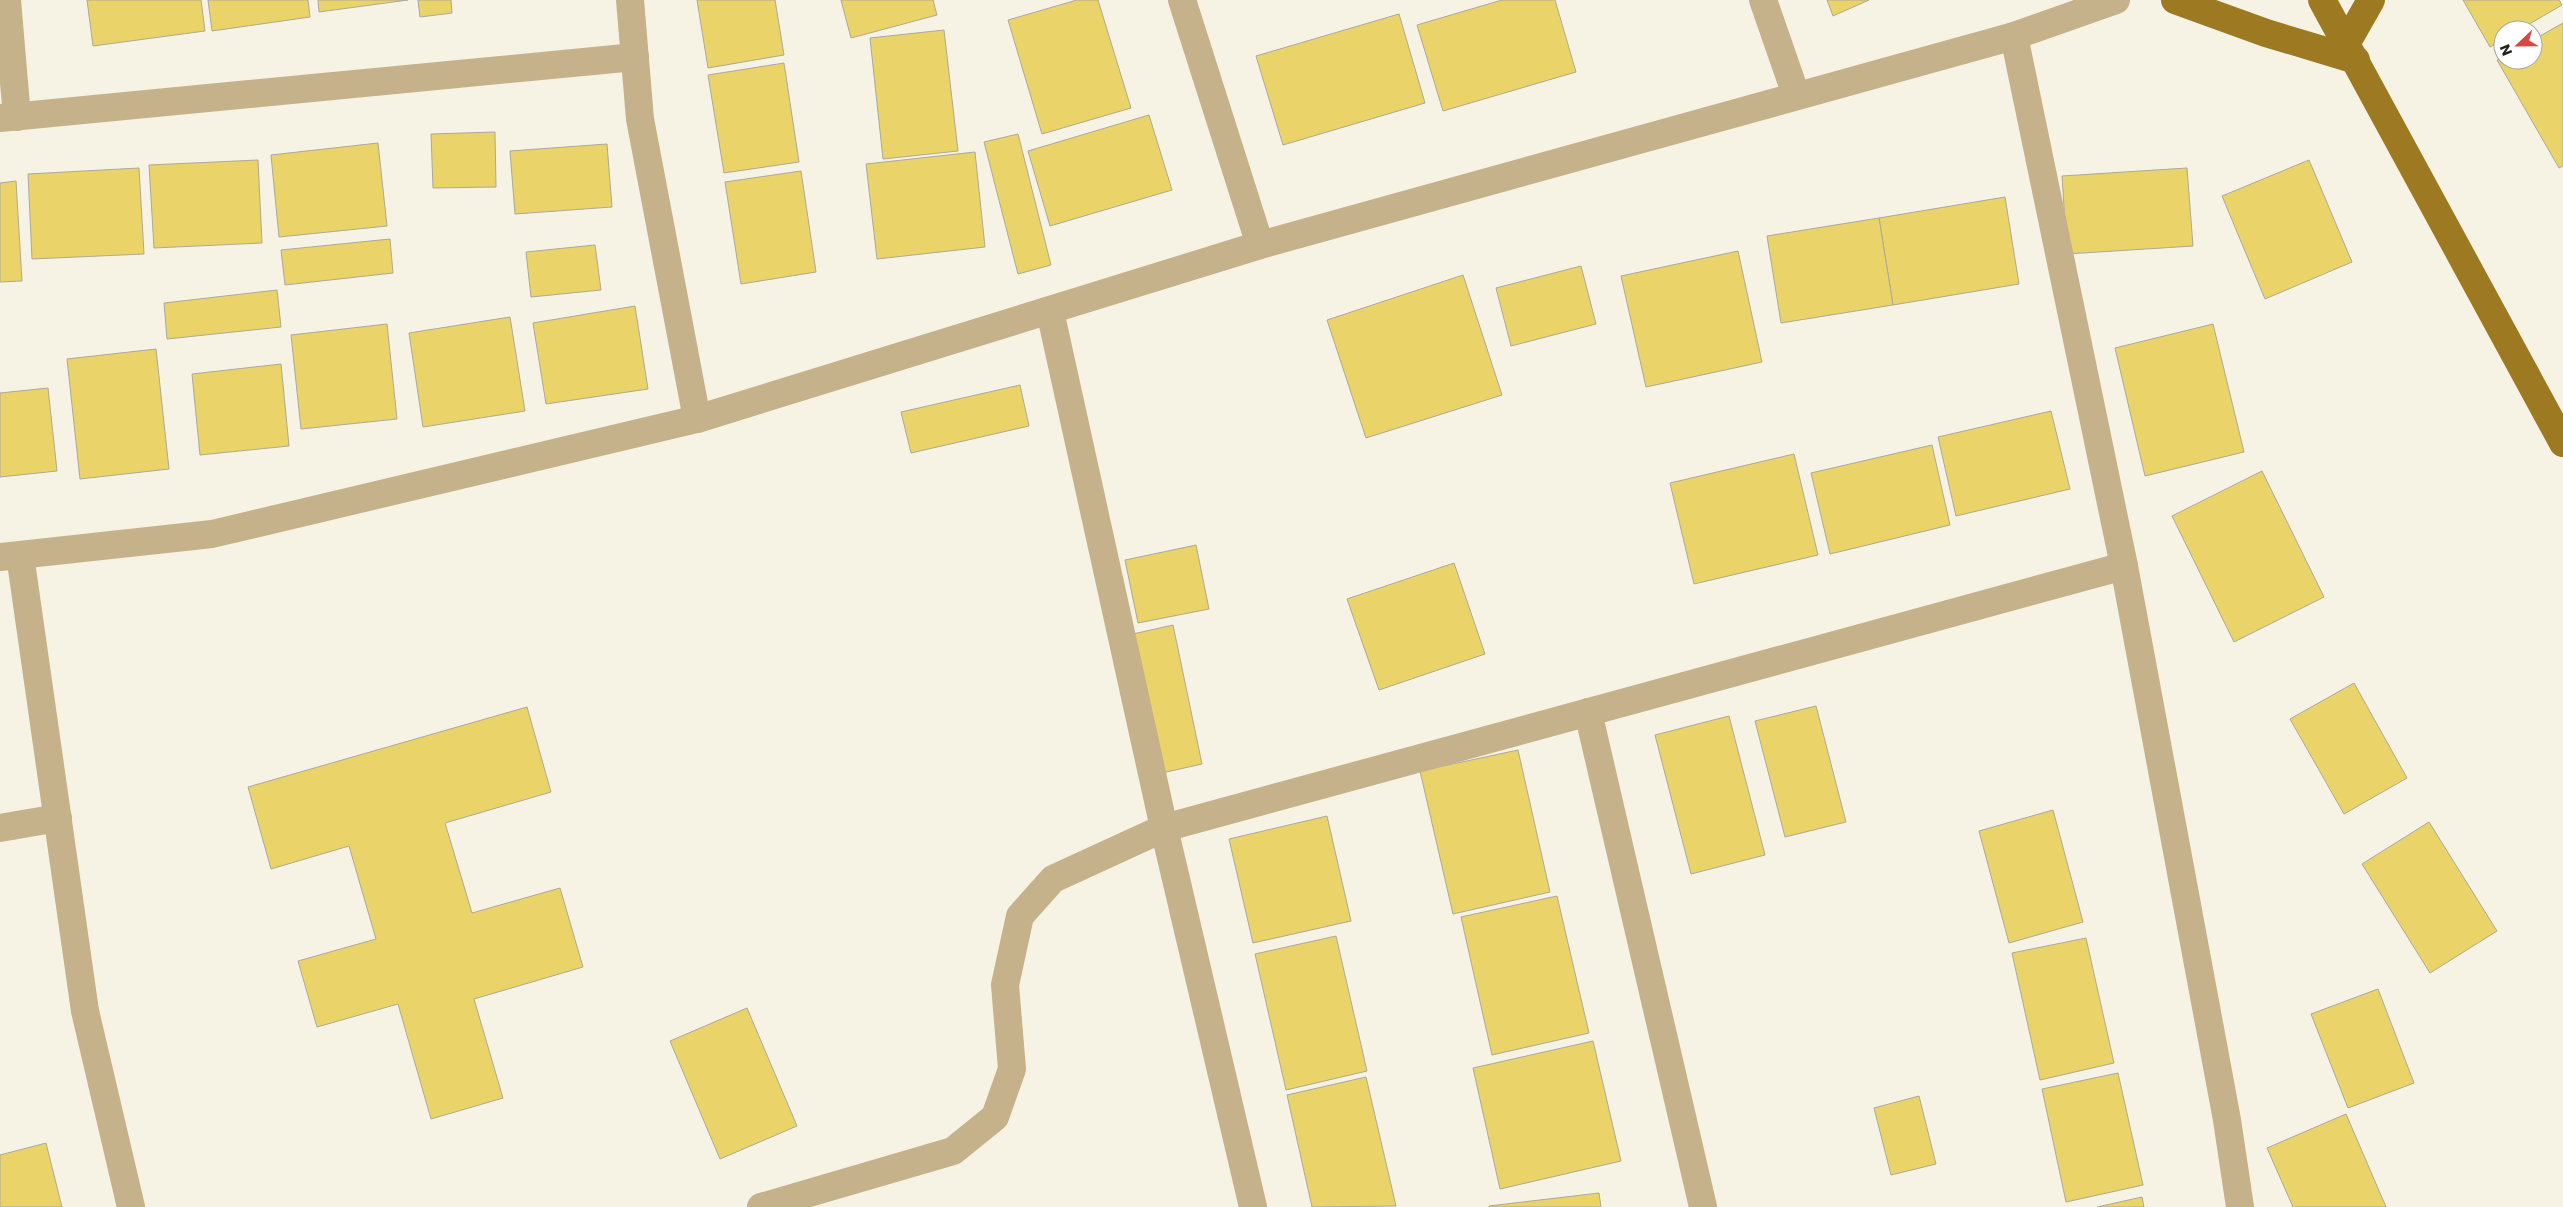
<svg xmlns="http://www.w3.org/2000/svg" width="2563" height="1207" font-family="Poppins,sans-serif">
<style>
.building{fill:#ead368;stroke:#aca99a}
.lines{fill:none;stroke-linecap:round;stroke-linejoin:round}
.minor{stroke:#c5b28a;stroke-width:28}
.major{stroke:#9d7a22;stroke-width:28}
</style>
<rect width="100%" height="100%" fill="#f6f3e4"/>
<!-- building -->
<g class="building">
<polygon points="87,0 201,0 205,31 93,46"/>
<polygon points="208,0 308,0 310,17 212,31"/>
<polygon points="318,0 408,0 319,12"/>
<polygon points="418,0 451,0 452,13 420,17"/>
<polygon points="697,0 775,0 784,55 708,68"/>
<polygon points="841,0 933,0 937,15 851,38"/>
<polygon points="1077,0 1098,0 1131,108 1042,134 1008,20"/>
<polygon points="1502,0 1555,0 1576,72 1443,111 1417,25"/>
<polygon points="1827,0 1869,0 1833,16"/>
<polygon points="2463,0 2559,0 2562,5 2519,30 2503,30 2503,40 2490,47"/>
<polygon points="1399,14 1425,103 1283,145 1256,56"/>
<polygon points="2563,23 2563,166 2559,168 2497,60 2503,57 2503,60 2533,60 2533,40"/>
<polygon points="944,30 958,151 883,159 870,38"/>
<polygon points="784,63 799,162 724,173 708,75"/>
<polygon points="1149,115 1172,190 1050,226 1028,151"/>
<polygon points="495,132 496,187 433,188 431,134"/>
<polygon points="1018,134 1051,265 1018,274 984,142"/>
<polygon points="378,143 387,226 279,237 271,155"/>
<polygon points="607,144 612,207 515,214 510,151"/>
<polygon points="975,152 985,247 877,259 866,164"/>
<polygon points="258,160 262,243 154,248 149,165"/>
<polygon points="2309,160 2352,262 2265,299 2222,196"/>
<polygon points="139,168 144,254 32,259 28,174"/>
<polygon points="2187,168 2193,246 2067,254 2062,176"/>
<polygon points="801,171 816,272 741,284 725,182"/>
<polygon points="16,181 22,281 0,282 0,183"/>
<polygon points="2005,197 2019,284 1893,305 1879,218"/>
<polygon points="1879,218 1893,305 1781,323 1767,236"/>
<polygon points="390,239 393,273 285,285 281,250"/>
<polygon points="595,245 601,290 531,297 526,252"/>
<polygon points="1738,251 1762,362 1646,387 1621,276"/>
<polygon points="1581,266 1596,324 1511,346 1496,288"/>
<polygon points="1463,275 1502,395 1366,438 1327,320"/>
<polygon points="277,290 281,327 167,339 164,303"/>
<polygon points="635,306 648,389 546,404 533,323"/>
<polygon points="510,317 525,411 423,427 409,333"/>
<polygon points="387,324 397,419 301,429 291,335"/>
<polygon points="2213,324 2244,452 2145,476 2115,348"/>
<polygon points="156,349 169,469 80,479 67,359"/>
<polygon points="281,364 289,446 200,455 192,374"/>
<polygon points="1020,385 1029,426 911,453 901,412"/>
<polygon points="48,388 57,471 0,477 0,393"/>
<polygon points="2051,411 2070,489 1956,516 1938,437"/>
<polygon points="1932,445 1950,525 1830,554 1811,473"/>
<polygon points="1794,454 1818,555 1694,584 1670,483"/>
<polygon points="2262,471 2324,597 2234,642 2172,516"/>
<polygon points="1196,545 1209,609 1138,623 1125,560"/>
<polygon points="1454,563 1485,654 1379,690 1347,599"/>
<polygon points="1173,625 1202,764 1162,773 1133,634"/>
<polygon points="2354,683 2407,778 2344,814 2290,719"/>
<polygon points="1816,706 1846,822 1785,837 1755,721"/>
<polygon points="527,707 551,792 445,823 472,913 560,888 583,967 474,999 503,1098 431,1119 398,1004 317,1027 298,961 376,939 349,846 271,869 248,787"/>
<polygon points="1729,716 1765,855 1691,874 1655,735"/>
<polygon points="1518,750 1550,892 1453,914 1420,771"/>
<polygon points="2053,810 2083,922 2009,943 1979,831"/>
<polygon points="1327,816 1351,921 1253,943 1229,839"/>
<polygon points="2429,822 2497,931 2430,973 2362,864"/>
<polygon points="1557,896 1589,1033 1492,1055 1461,917"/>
<polygon points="1336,936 1367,1071 1286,1090 1255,954"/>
<polygon points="2086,938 2114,1063 2040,1080 2012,953"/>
<polygon points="2378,989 2414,1083 2348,1108 2311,1014"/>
<polygon points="747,1008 797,1126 720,1159 670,1041"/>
<polygon points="1593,1041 1621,1161 1500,1189 1473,1068"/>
<polygon points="2118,1073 2143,1185 2066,1202 2042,1089"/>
<polygon points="1366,1077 1396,1206 1312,1207 1287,1095"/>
<polygon points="1919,1096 1936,1164 1891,1175 1874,1108"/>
<polygon points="2346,1114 2386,1207 2293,1207 2267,1148"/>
<polygon points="46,1143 62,1207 0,1207 0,1155"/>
<polygon points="1599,1193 1601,1207 1489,1207 1489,1206"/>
<polygon points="2142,1197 2144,1207 2097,1207"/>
</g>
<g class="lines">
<!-- minor -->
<g class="minor">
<polyline points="7,0 17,117"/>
<polyline points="630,0 640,119 697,419"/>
<polyline points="1182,0 1260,245"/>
<polyline points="1763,0 1796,95"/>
<polyline points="2014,36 2124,566 2227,1120 2240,1207"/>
<polyline points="0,118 635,57"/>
<polyline points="1050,311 1164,828 1253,1207"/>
<polyline points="20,555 85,1011 131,1207"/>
<polyline points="0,557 212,534 697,419 1260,245 2014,36 2116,0"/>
<polyline points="1588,712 1703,1207"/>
<polyline points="0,828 58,818"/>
<polyline points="761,1207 953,1151 995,1117 1012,1069 1005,985 1020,916 1053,879 1164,828 2124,566"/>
</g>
<!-- major -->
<g class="major">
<polyline points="2175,0 2266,33 2356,60"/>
<polyline points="2322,0 2563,443"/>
<polyline points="2346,44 2371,0"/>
</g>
</g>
<!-- north arrow -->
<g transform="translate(2518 45) rotate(248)"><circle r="24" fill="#ffffff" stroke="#a7a7a5"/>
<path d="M0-4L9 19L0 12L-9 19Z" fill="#d64840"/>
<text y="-8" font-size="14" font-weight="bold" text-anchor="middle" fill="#24231d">N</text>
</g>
</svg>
